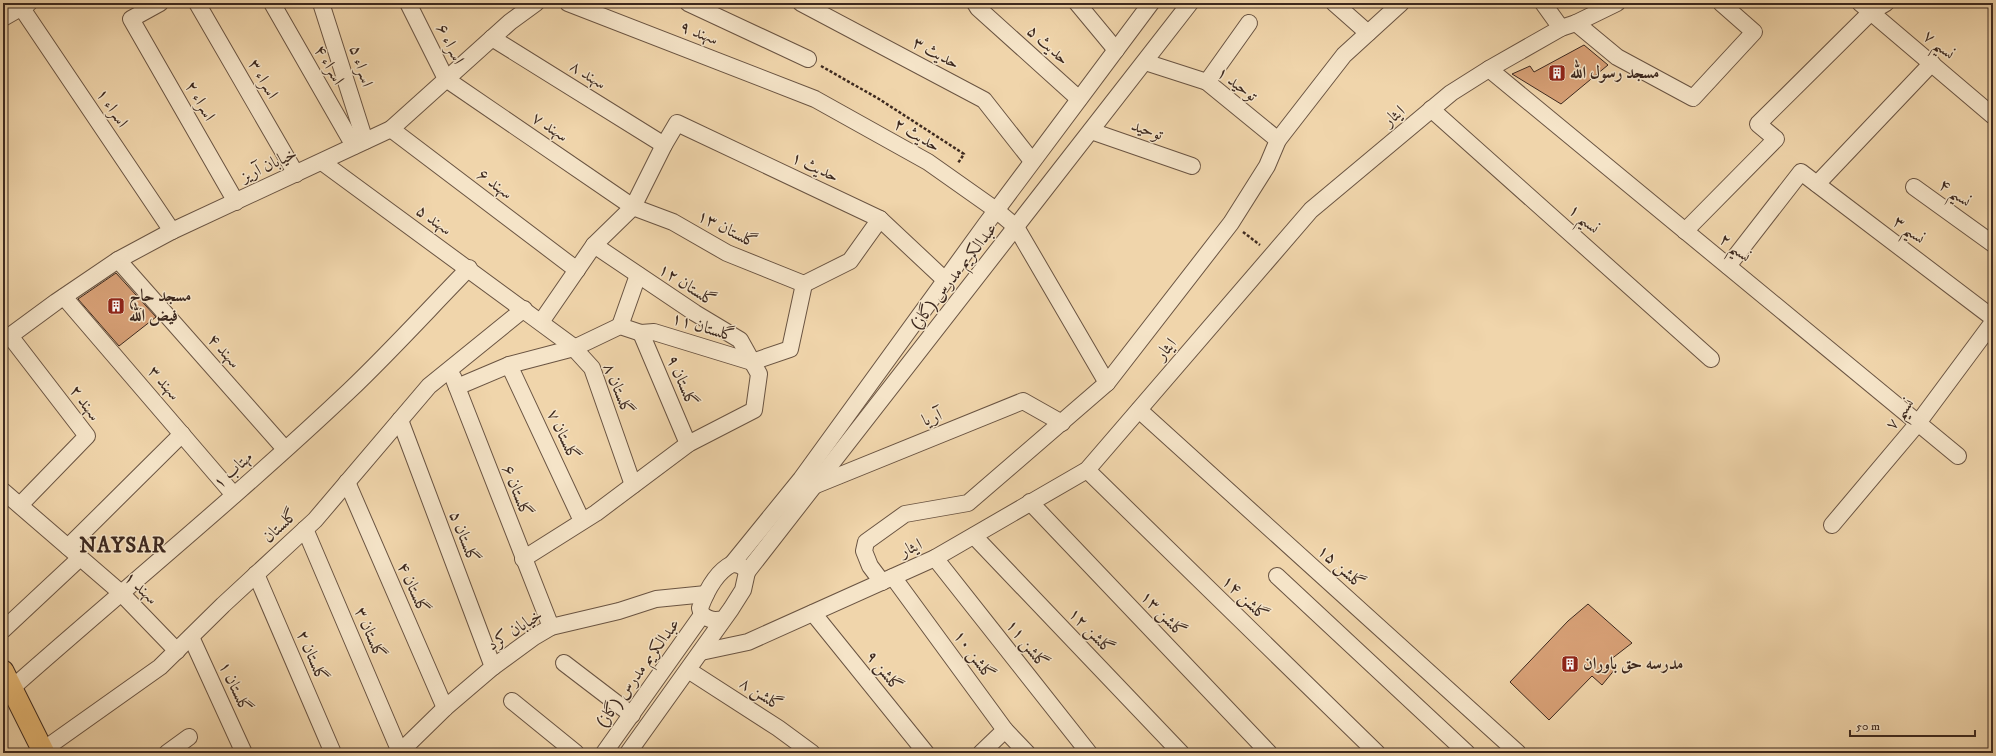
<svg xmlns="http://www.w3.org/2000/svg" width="1996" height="756" font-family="'IM FELL DW Pica',Amiri,serif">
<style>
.building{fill:#d7a076;stroke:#3d291f}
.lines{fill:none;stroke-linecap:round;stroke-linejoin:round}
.minor-casing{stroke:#6a5442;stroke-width:18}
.major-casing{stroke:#3d291f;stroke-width:23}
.path{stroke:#3d291f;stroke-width:2.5;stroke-dasharray:3 2;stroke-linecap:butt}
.minor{stroke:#f5e4c8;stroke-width:16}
.major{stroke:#e8ba76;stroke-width:21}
.labels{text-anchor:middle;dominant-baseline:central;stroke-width:3;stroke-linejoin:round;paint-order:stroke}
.street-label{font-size:17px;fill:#3d291f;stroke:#f5e4c8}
.poi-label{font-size:17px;font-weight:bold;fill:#3d291f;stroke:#f5e4c8;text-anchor:start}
.district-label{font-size:21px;font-weight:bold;letter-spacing:1px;fill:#3d291f;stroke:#f5e4c8}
</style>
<rect width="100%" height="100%" fill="#f0d5ab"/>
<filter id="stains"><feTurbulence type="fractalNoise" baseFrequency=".005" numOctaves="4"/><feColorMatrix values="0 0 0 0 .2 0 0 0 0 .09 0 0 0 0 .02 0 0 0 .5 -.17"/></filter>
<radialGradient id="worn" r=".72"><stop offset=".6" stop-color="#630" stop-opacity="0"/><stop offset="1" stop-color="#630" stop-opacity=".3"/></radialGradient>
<!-- building -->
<g class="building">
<polygon points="1584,45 1608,65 1561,104 1512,74 1530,66 1534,72"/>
<polygon points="116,273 156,317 119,346 78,299"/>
<polygon points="1588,604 1632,643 1610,660 1616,668 1602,685 1592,676 1549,720 1510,682 1568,621"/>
</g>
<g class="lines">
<defs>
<g id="minor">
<polyline points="160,3 131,19 236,202"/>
<polyline points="197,3 296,174"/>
<polyline points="272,3 354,146"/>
<polyline points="321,3 365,141"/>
<polyline points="408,3 446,79 633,207 673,222 727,253 804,284"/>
<polyline points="568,3 815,99 928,162 996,210 1016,227 1107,383"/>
<polyline points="688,3 808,59"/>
<polyline points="801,3 984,100 1032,161"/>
<polyline points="975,3 978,8 1079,99"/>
<polyline points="1077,3 1116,50"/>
<polyline points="1334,3 1368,33"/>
<polyline points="1543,3 1561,28"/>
<polyline points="1860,3 1993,116"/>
<polyline points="21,7 172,231"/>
<polyline points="3,18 29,3"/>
<polyline points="1576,23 1617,57 1693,98 1754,32 1721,3"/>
<polyline points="492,38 664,145"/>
<polyline points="1145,62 1207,82 1278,140"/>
<polyline points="1489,69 1958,456"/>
<polyline points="1207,82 1249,23"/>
<polyline points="1431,109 1711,359"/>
<polyline points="391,129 577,270"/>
<polyline points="1091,131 1192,166"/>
<polyline points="322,162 571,345 592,368 633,485"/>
<polyline points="1817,184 1932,63"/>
<polyline points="1914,187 1993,244"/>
<polyline points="1685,231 1776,139 1758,124 1871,12 1886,3"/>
<polyline points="118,260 285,449"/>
<polyline points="1728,266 1801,172 1993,318"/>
<polyline points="804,284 850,261 880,219"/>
<polyline points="64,297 234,495"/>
<polyline points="541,322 594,245 633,207 664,145 677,123 880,219 945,280"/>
<polyline points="620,326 638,275"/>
<polyline points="641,333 688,444"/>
<polyline points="10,336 87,436 20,505"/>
<polyline points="3,341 56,302 118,260 172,231 391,129 510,22 536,3"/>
<polyline points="752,362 790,349 804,284"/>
<polyline points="509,365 582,521"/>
<polyline points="453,377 551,627"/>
<polyline points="457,387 509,365 574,348 620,326 641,333 654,332 752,362"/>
<polyline points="1139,410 1518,753"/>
<polyline points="400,420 493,667"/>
<polyline points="1087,470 1377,753"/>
<polyline points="347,482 445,708"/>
<polyline points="816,485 1023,401 1062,423"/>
<polyline points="3,491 120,592 177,651"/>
<polyline points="1030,502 1269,753"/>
<polyline points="1832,525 1918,423 1993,322"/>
<polyline points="305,529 400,752"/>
<polyline points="974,536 1181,753"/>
<polyline points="68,547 182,434"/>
<polyline points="935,558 1089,753"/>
<polyline points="523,559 596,513 688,444 754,410 759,374 740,340 695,313 594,245"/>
<polyline points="732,564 801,479 986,224 1151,3"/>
<polyline points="747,572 1190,3"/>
<polyline points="256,574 333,753"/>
<polyline points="1277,576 1467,753"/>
<polyline points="893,577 1005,730 1027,753"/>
<polyline points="882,582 870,566 864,551 866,542 905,514 968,503 1107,383 1231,223 1267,166 1278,140 1344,55 1401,3"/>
<polyline points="813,613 926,753"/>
<polyline points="3,630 80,558"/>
<polyline points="191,637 244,753"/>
<polyline points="701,652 748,642 935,558 1087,470 1311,210 1451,93 1489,69 1561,28 1576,23 1617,3"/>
<polyline points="564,663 632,715"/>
<polyline points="688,670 778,728 812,753"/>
<path d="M12,688C124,589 240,494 349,391C390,352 429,309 469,268"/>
<polyline points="512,701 576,753"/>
<polyline points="43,750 160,667 223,605 315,520 429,386 524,309"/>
<polyline points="167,753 189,737"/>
<polyline points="399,753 445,708 493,667 534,637 551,627 619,611 656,599 706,594"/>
<polyline points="604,753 702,615"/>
<path d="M628,753L731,609L743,590L747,572C743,566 739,564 732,564C716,572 706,592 700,608L702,615C710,620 714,621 723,619"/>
<polyline points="981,753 1005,730"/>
</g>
<polyline id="major" points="3,671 44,753"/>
</defs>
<!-- minor casing -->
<use href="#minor" class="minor-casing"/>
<!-- major casing -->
<use href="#major" class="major-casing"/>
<!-- path -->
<g class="path">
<polyline points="821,66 879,99 964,154 958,163"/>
<polyline points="1243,232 1260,245"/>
</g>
<!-- minor -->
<use href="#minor" class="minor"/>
<!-- major -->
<use href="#major" class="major"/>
</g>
<!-- icons -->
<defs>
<symbol id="building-square" viewBox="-11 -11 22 22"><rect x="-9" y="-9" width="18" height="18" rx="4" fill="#8f2418" stroke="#f5e4c8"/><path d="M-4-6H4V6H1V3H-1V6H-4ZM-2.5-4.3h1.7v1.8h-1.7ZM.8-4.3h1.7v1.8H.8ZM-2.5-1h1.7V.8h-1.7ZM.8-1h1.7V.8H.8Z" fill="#fff"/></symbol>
</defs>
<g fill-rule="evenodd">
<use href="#building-square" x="1547" y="63" width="20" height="20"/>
<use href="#building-square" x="106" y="296" width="20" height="20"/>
<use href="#building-square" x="1560" y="654" width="20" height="20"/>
</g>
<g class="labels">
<!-- street labels -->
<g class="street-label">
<text transform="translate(699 33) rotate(21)">سهند ۹</text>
<text transform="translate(450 44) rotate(64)">اسراء ۶</text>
<text transform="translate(1048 45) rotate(42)">حدیث ۵</text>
<text transform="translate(1939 45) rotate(40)">نسیم ۷</text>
<text transform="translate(936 53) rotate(28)">حدیث ۳</text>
<text transform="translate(329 65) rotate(60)">اسراء ۴</text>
<text transform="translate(361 66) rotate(72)">اسراء ۵</text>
<text transform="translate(588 75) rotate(32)">سهند ۸</text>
<text transform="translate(263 79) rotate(60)">اسراء ۳</text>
<text transform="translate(1237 84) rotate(37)">توحید ۱</text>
<text transform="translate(200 101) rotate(60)">اسراء ۲</text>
<text transform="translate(112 108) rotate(56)">اسراء ۱</text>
<text transform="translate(1394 116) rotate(-40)">ایثار</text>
<text transform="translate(550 127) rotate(34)">سهند ۷</text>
<text transform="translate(1147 130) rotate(19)">توحید</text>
<text transform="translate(917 135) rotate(30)">حدیث ۲</text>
<text transform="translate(269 165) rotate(-25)">خیابان آریز</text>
<text transform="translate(815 167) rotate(25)">حدیث ۱</text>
<text transform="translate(495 184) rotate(37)">سهند ۶</text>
<text transform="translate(1955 193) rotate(36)">نسیم ۴</text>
<text transform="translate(1584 219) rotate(42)">نسیم ۱</text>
<text transform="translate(434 220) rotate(36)">سهند ۵</text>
<text transform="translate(727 229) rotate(27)">گلستان ۱۳</text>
<text transform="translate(1909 230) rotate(37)">نسیم ۳</text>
<text transform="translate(1735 248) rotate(39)">نسیم ۲</text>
<text transform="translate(954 276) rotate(-52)">عبدالکریم مدرس (گاز)</text>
<text transform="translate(687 285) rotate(33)">گلستان ۱۲</text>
<text transform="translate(703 327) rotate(17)">گلستان ۱۱</text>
<text transform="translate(1166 349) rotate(-49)">ایثار</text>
<text transform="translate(224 351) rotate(48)">سهند ۴</text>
<text transform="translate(682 381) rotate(67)">گلستان ۹</text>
<text transform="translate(164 383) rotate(49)">سهند ۳</text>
<text transform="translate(618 389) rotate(68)">گلستان ۸</text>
<text transform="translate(85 403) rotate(54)">سهند ۲</text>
<text transform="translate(1900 414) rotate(-52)">نسیم ۷</text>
<text transform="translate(932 418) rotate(-22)">آریا</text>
<text transform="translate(563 435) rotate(65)">گلستان ۷</text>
<text transform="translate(233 470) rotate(-42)">مهتاب ۱</text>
<text transform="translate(517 491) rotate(69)">گلستان ۶</text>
<text transform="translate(280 526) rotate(-43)">گلستان</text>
<text transform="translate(464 537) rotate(69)">گلستان ۵</text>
<text transform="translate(911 548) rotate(-24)">ایثار</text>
<text transform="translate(1341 567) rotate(42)">گلشن ۱۵</text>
<text transform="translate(141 588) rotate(44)">سهند ۱</text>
<text transform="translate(413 588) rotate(66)">گلستان ۴</text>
<text transform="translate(1245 598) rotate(44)">گلشن ۱۴</text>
<text transform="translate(1163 614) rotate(46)">گلشن ۱۳</text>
<text transform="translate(515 630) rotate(-33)">خیابان کرد</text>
<text transform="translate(1091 631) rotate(46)">گلشن ۱۲</text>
<text transform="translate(370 633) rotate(67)">گلستان ۳</text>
<text transform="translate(1027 644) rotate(52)">گلشن ۱۱</text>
<text transform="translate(974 655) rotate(54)">گلشن ۱۰</text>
<text transform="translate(312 656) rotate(67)">گلستان ۲</text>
<text transform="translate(884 671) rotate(51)">گلشن ۹</text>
<text transform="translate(638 673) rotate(-54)">عبدالکریم مدرس (گاز)</text>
<text transform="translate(235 687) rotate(65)">گلستان ۱</text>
<text transform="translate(761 694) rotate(33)">گلشن ۸</text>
</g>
<!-- poi labels -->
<g class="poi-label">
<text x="1570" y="73">مسجد رسول الله</text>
<text x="129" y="296">مسجد حاج<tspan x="129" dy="20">فیض الله</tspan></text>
<text x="1583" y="664">مدرسه حق باوران</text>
</g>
<!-- district labels -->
<g class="district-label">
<text x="123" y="546">NAYSAR</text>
</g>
</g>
<!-- margin -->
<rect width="1996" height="756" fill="none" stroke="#f0d5ab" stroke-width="16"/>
<rect x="4" y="4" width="1988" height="748" fill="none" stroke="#3d291f" stroke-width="2"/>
<rect x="8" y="8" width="1980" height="740" fill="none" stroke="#3d291f"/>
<!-- scale -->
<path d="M1850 730v6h125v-6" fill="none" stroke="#3d291f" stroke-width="2"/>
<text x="1856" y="730" font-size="12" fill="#3d291f" stroke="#f5e4c8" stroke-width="3" paint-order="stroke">50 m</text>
<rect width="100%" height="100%" filter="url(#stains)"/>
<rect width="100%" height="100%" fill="url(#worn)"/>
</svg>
